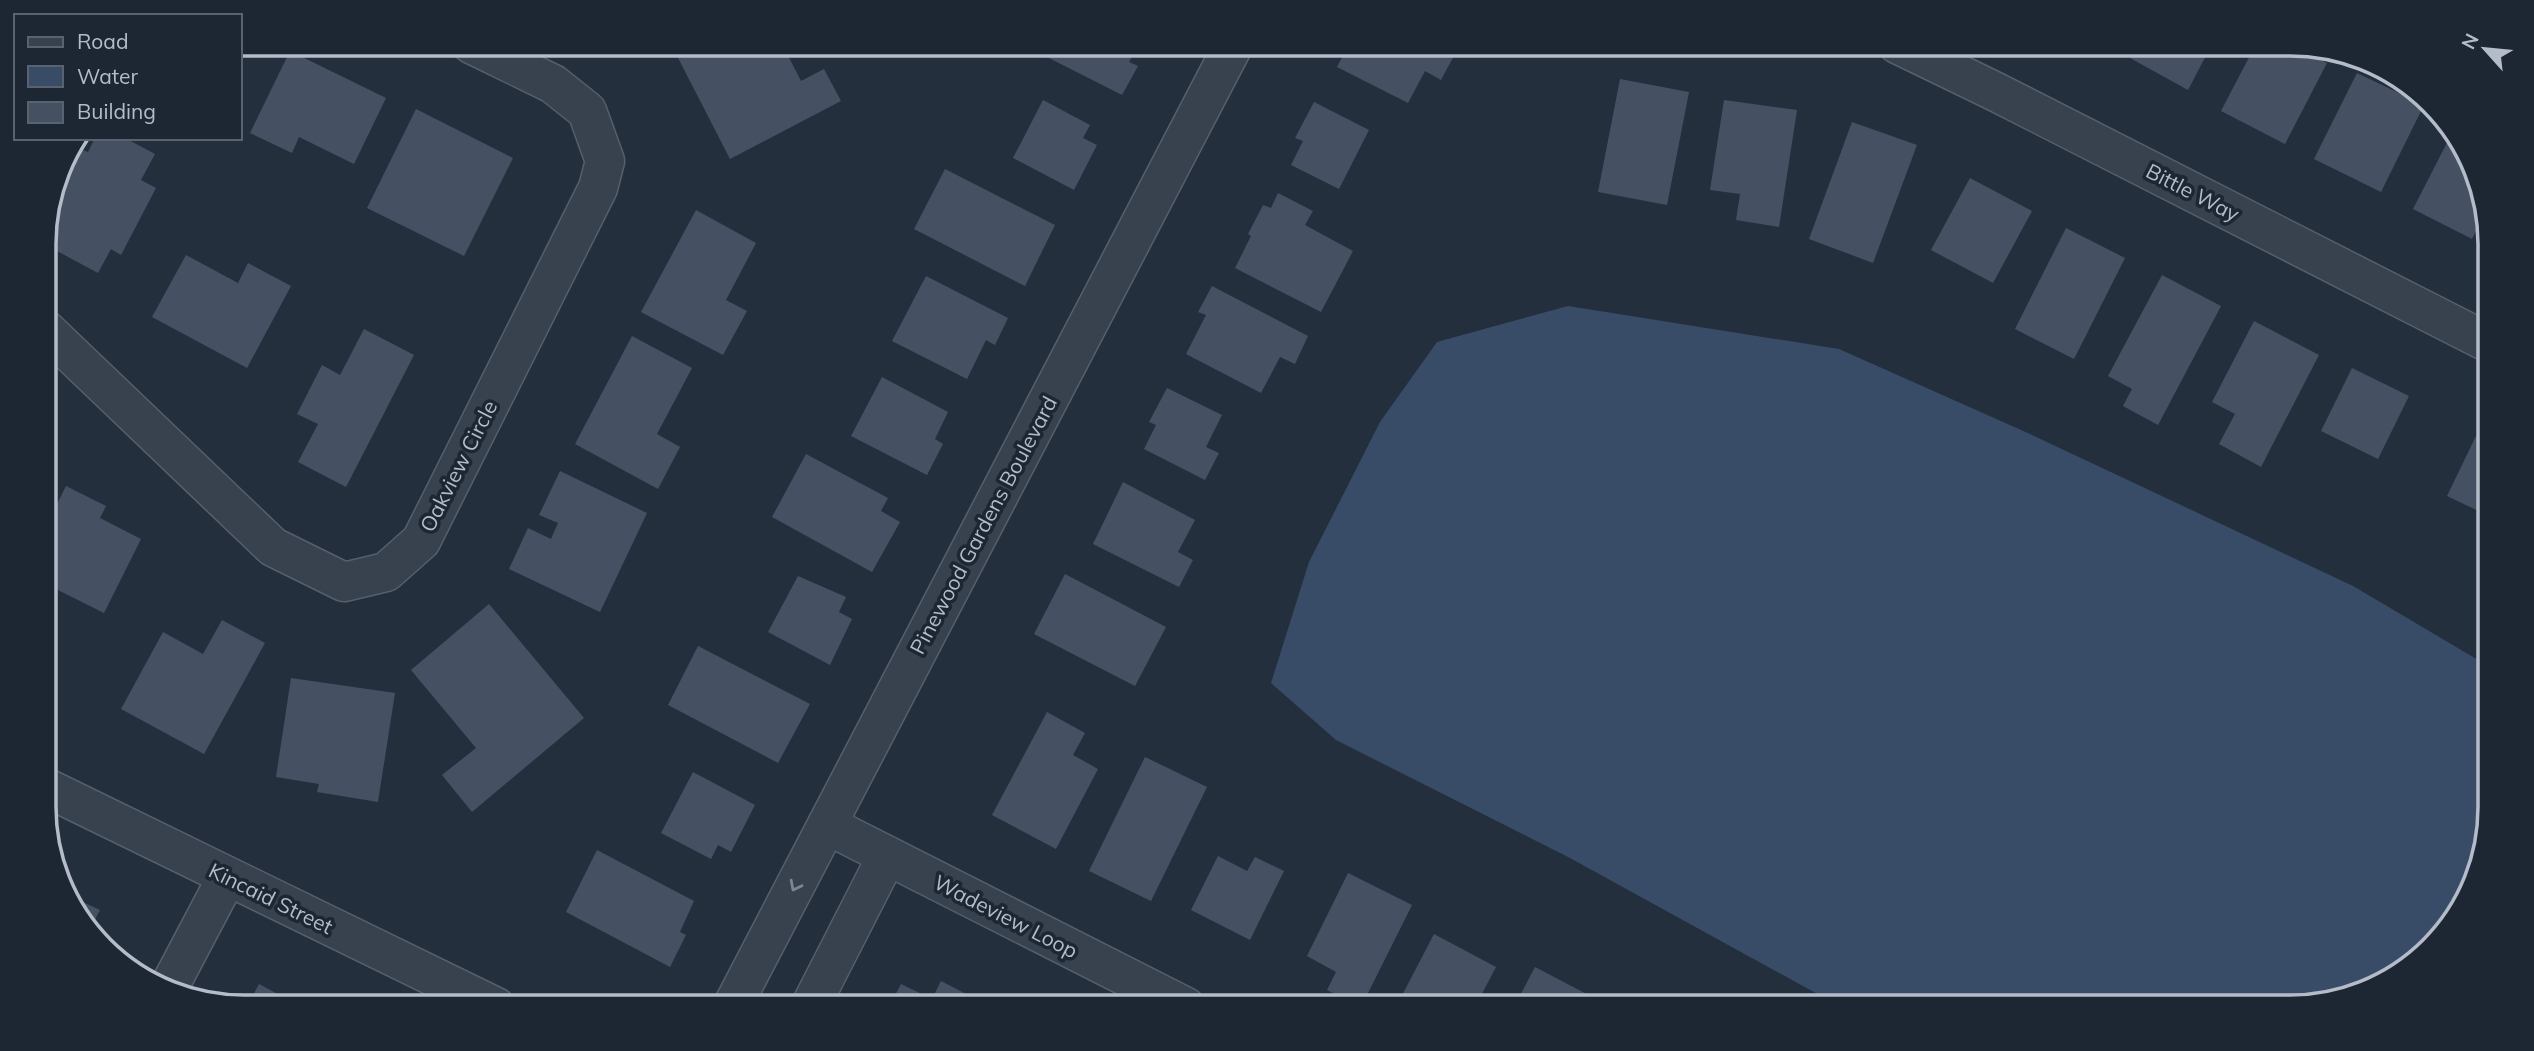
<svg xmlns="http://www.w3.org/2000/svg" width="2534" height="1051" font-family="Mulish,sans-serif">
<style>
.water{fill:#394c67}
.building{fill:#455162}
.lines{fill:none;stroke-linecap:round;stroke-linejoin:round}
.minor-casing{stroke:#565f6c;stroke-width:41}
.minor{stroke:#38414e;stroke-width:38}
.oneway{stroke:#7c8592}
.labels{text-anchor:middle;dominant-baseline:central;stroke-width:7;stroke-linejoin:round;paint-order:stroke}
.street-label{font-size:21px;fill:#b4bcc9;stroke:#1d2633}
.rim{fill:none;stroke:#b4bcc9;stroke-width:3.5}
</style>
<rect width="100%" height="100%" fill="#242f3e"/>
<!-- water -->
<polygon class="water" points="1568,306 1839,349 2030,434 2353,586 2490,667 2490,807 2479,872 2412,966 2303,1007 1841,1007 1570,858 1336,740 1271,683 1309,562 1380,422 1437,342"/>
<!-- building -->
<g class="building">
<polygon points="686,44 782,44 801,81 824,69 841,101 730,159 674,50"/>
<polygon points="1054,44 1139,44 1129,62 1138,66 1122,95 1047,57"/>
<polygon points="1349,44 1440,44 1456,52 1441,80 1425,71 1408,103 1337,67"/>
<polygon points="2137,44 2212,44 2188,90 2130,58"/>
<polygon points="2256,44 2303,46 2301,49 2327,63 2285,144 2221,111"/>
<polygon points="290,51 386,98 354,164 299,137 292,153 250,133"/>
<polygon points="2357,73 2424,105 2381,192 2314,159"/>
<polygon points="1620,79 1689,92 1667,205 1598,192"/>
<polygon points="1043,100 1090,125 1083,138 1097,145 1074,190 1013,158"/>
<polygon points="1724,100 1797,110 1779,227 1736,220 1740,194 1710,190"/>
<polygon points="1314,102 1369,130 1339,189 1291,165 1303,141 1295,138"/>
<polygon points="416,109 513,158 464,256 367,208"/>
<polygon points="1852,122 1917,145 1873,263 1809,239"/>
<polygon points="2453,131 2486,211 2472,239 2413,209"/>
<polygon points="95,138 125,138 155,154 141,180 156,188 121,255 111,249 98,273 44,244 44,230 49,213 83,150 88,152"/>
<polygon points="945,169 1055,225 1025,286 914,229"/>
<polygon points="1970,178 2032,211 1993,283 1931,250"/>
<polygon points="1278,193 1313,211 1305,225 1353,251 1321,312 1235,268 1251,236 1248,234 1263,205 1271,208"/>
<polygon points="696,210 756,243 726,300 747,311 723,355 641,312"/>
<polygon points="2066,228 2125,258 2074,359 2015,329"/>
<polygon points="186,255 238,283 248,263 291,286 247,368 152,317"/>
<polygon points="2162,275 2221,306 2158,425 2123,406 2132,389 2108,376"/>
<polygon points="926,276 1008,318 995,345 986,340 967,379 892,341"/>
<polygon points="1212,286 1308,336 1295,364 1280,357 1261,393 1186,354 1206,315 1198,312"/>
<polygon points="2254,321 2319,355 2261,467 2219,444 2235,414 2212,402"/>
<polygon points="364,329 414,355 346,487 298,462 318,424 297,414 322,365 340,375"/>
<polygon points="632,336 692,368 657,434 680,447 658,489 575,444"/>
<polygon points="2352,368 2409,396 2378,459 2321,431"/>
<polygon points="882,377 948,412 935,439 943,444 927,475 851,436"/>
<polygon points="1167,388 1222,415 1206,447 1219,453 1205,480 1144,449 1156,425 1149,422"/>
<polygon points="2476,436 2489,442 2489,516 2447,496"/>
<polygon points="806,454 888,498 881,511 900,522 872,572 772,517"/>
<polygon points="560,471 647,513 600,612 509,569 528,528 551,539 558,523 539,515"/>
<polygon points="1123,482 1195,520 1178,552 1193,560 1179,587 1093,544"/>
<polygon points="66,486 106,506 100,518 141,539 104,613 46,584 46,526"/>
<polygon points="1065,574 1166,627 1135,686 1034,634"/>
<polygon points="798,576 846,597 839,612 852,619 830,665 768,632"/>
<polygon points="489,604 584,718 472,812 442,775 476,748 411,670"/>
<polygon points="222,620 265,643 204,754 121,709 163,632 203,654"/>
<polygon points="698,646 810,704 778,763 668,705"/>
<polygon points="291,678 395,693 378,802 317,792 319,784 276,777"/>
<polygon points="1047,712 1085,733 1073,755 1098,769 1056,849 992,815"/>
<polygon points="1145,757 1207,787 1151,901 1089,871"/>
<polygon points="693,772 755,805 731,852 718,845 711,859 661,833"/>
<polygon points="597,850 694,901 680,932 686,935 670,967 566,912"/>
<polygon points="1218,856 1247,871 1255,857 1284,871 1250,940 1191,910"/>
<polygon points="1348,873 1412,905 1361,1007 1327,990 1336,972 1307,956"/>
<polygon points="72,897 100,910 89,931"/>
<polygon points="1434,934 1496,967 1475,1007 1396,1007"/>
<polygon points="1535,967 1600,1001 1597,1007 1514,1007"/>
<polygon points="941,981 974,998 969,1007 889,1007 901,984 932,999"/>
<polygon points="259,984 302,1007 247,1007"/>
</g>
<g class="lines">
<defs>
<g id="minor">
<polyline points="1897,44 1994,91 2489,343"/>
<polyline points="45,329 273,547 344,582 386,572 421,541 598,188 605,161 587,111 553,84 471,44"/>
<polyline points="47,788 496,1007"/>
<polyline points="827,825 1186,1007"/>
<polyline points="168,989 227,877"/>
<polyline points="732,1007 1234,44"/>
<polyline points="810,1007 887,856"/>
</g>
</defs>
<!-- minor casing -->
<use href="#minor" class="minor-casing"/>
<!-- minor -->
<use href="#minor" class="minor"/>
</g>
<!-- one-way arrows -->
<defs><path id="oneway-chevron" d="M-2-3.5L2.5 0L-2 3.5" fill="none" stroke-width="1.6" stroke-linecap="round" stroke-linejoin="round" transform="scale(1.75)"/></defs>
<use class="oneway" href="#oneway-chevron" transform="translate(795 886) rotate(117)"/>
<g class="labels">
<!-- street labels -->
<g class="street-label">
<text transform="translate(2193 192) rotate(27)">Bittle Way</text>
<text transform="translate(458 466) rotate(-63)">Oakview Circle</text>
<text transform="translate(983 525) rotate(-62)">Pinewood Gardens Boulevard</text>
<text transform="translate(271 898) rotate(26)">Kincaid Street</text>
<text transform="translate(1006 916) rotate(27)">Wadeview Loop</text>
</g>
</g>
<!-- crop -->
<path d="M0 0H2534V1051H0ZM244 56H2290A188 188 0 0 1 2478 244V807A188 188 0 0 1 2290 995H244A188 188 0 0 1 56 807V244A188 188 0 0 1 244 56Z" fill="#1d2633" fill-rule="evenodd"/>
<path class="rim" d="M244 56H2290A188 188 0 0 1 2478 244V807A188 188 0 0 1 2290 995H244A188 188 0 0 1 56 807V244A188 188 0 0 1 244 56Z"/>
<!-- legend -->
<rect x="14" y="14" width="228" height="126" fill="#1d2633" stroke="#59626f" stroke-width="2"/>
<rect x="28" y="37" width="35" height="10" fill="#38414e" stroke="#59626f" stroke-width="2"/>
<text x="77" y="49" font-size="21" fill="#b4bcc9">Road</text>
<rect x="28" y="66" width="35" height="21" fill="#394c67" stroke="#59626f" stroke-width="2"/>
<text x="77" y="84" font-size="21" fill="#b4bcc9">Water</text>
<rect x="28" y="102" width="35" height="21" fill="#455162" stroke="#59626f" stroke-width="2"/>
<text x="77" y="119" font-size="21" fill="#b4bcc9">Building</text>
<!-- north arrow -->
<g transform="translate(2485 49) rotate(297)" stroke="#1d2633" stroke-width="5" paint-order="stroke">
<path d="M0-5L12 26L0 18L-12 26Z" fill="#b4bcc9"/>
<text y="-10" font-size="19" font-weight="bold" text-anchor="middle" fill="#b4bcc9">N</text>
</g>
</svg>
